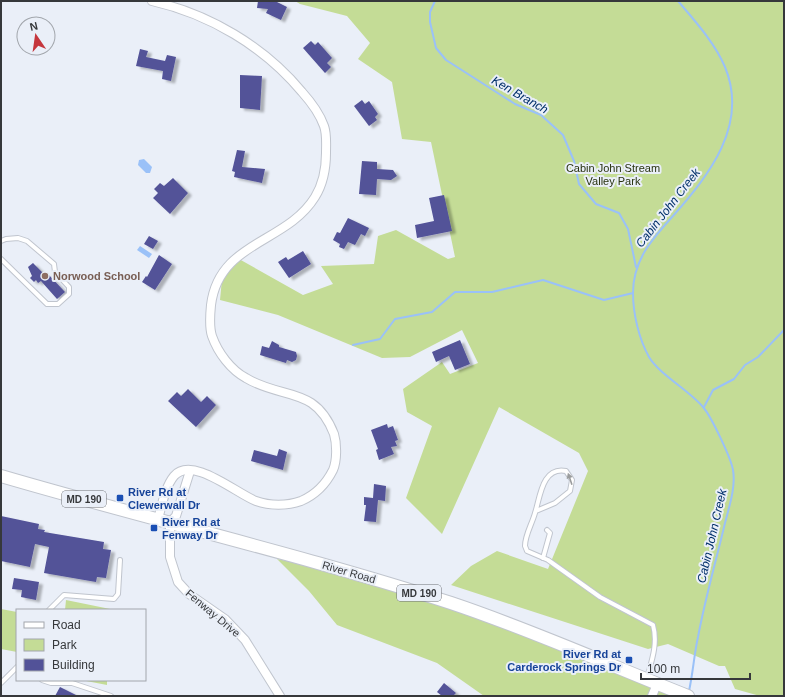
<svg xmlns="http://www.w3.org/2000/svg" width="785" height="697" font-family="Arial,sans-serif">
<style>
.green{fill:#c4dc96}
.water{fill:#9ac1f8}
.lines{fill:none;stroke-linecap:round;stroke-linejoin:round}
.stream{stroke:#9ac1f8;stroke-width:2}
.building{fill:#525298;filter:url(#shadow)}
.service-casing{stroke:#c0c5ce;stroke-width:6}
.minor-casing{stroke:#c0c5ce;stroke-width:10}
.primary-casing{stroke:#c0c5ce;stroke-width:14}
.service{stroke:#fff;stroke-width:4}
.minor{stroke:#fff;stroke-width:8}
.primary{stroke:#fff;stroke-width:12}
.oneway{fill:#9a9c9d}
.education-dot{fill:#8d6e63;stroke:#eaeff8;stroke-width:1.5}
.transit-dot{fill:#1a4fb4;stroke:#eaeff8;stroke-width:1.5}
.labels{text-anchor:middle;dominant-baseline:central;stroke-width:4;stroke-linejoin:round;paint-order:stroke}
.shield{fill:#eaeff8;stroke:#6c6f74;stroke-width:1}
.shield-label{font-size:10px;font-weight:bold;fill:#36383b}
.park-label{font-size:11px;fill:#283310;stroke:#eaeff8}
.education-label{font-size:11px;font-weight:bold;fill:#785e54;stroke:#eaeff8;text-anchor:start}
.transit-label{font-size:11px;font-weight:bold;fill:#164399;stroke:#eaeff8;text-anchor:start}
.street-label{font-size:11px;fill:#36383b;stroke:#eaeff8}
.water-label{font-size:12px;font-style:italic;fill:#002f69;stroke:#eaeff8}
</style>
<defs>
<filter id="shadow"><feDropShadow dx="4" dy="2.5" stdDeviation="1" flood-color="#0004"/></filter>
</defs>
<rect width="100%" height="100%" fill="#eaeff8"/>
<!-- green -->
<g class="green">
<polygon points="295,1 784,1 784,696 760,696 735,689 725,666 719,666 668,644 648,649 451,585 471,566 497,551 548,569 588,471 579,453 499,407 442,534 406,498 432,426 407,412 403,389 442,362 450,374 478,363 462,330 410,357 382,358 278,315 220,300 222,279 239,259 303,295 333,284 321,266 374,264 378,236 396,230 448,259 455,257 431,142 402,139 392,82 358,59 370,43 347,16 300,4"/>
<polygon points="277,559 353,573 452,604 657,684 669,696 484,696 437,663 337,625 309,591"/>
<polygon points="66,600 115,610 65,610"/>
<polygon points="1,609 17,612 17,652 1,649"/>
<polygon points="81,680 107,680 107,685"/>
</g>
<!-- water -->
<g class="water">
<polygon points="144,159 152,167 150,173 146,173 138,165 139,160"/>
<polygon points="140,246 152,254 149,258 137,250"/>
</g>
<g class="lines">
<!-- stream -->
<g class="stream">
<polyline points="435,1 430,12 430,22 436,48 446,60 515,104 541,115 563,135 574,161 579,184 596,204 619,213 628,229 636,267"/>
<path d="M678,1C695,21 715,43 725,67C749,125 709,175 673,216C652,239 633,260 633,293C633,314 639,339 649,357C659,374 690,391 703,407C711,416 731,458 733,470C736,487 729,507 725,523C716,561 705,599 698,637C694,655 693,673 689,691"/>
<polyline points="353,345 380,339 395,319 432,312 455,292 492,292 543,280 604,300 633,293"/>
<polyline points="704,407 713,390 734,379 745,365 758,357 784,330"/>
</g>
</g>
<!-- building -->
<g class="building">
<polygon points="258,1 275,1 287,7 281,20 266,13 268,9 257,8"/>
<polygon points="311,41 315,45 318,42 332,58 327,63 331,67 325,73 303,48"/>
<polygon points="140,49 148,51 146,57 165,61 167,55 176,57 171,81 162,79 163,71 136,66"/>
<polygon points="240,75 262,76 260,110 240,108"/>
<polygon points="362,100 365,104 369,101 378,114 375,117 377,120 369,126 354,106"/>
<polygon points="237,150 245,151 242,167 265,169 262,183 234,177 235,172 232,171"/>
<polygon points="362,161 377,162 377,169 393,170 397,176 391,180 377,179 376,195 359,194"/>
<polygon points="173,178 188,193 170,214 153,198 158,193 154,189 160,183 164,186"/>
<polygon points="444,195 452,231 417,238 415,225 434,221 429,198"/>
<polygon points="348,218 369,228 365,236 361,234 355,245 348,242 344,249 339,247 340,244 333,240 337,232 340,233"/>
<polygon points="149,236 158,241 153,249 144,244"/>
<polygon points="303,251 311,264 289,278 278,262 286,257 288,260"/>
<polygon points="159,255 172,264 155,290 142,282 146,276 147,277"/>
<polygon points="33,263 46,276 48,274 65,292 57,299 41,281 38,283 36,280 34,282 30,278 32,276 28,267"/>
<polygon points="460,340 470,364 455,370 449,356 436,362 432,352"/>
<polygon points="272,341 279,345 279,347 296,352 297,356 296,360 292,362 287,360 286,363 260,355 262,346 269,348"/>
<polygon points="188,389 201,402 207,396 216,405 196,427 168,401 177,392 181,396"/>
<polygon points="387,424 388,428 393,426 398,440 395,441 397,446 391,447 394,454 379,460 376,450 378,449 371,430"/>
<polygon points="279,449 287,452 283,470 251,461 254,450 277,456"/>
<polygon points="374,484 386,486 385,501 378,500 376,522 364,521 366,505 364,505 364,497 373,498"/>
<polygon points="1,516 39,524 38,529 45,530 44,532 104,542 103,549 111,550 106,578 97,577 96,582 44,573 49,547 35,544 30,567 1,561"/>
<polygon points="14,578 39,582 36,600 21,597 22,590 12,589"/>
<polygon points="444,683 456,693 453,696 442,696 437,692"/>
<polygon points="60,687 78,696 55,696"/>
</g>
<g class="lines">
<defs>
<g id="service">
<polyline points="1,241 6,239 18,238 27,241 54,264 55,272 69,287 69,294 58,304 47,304 1,259"/>
<path d="M536,511L555,503L570,491L572,480L566,471C542,466 540,498 535,513C532,524 525,535 525,546L527,551L548,560L600,597L653,625C658,643 652,660 647,678"/>
<polyline points="543,558 550,533 547,530"/>
<polyline points="49,610 64,595 114,599 118,594 120,560"/>
<polyline points="42,680 51,683 72,683 111,696"/>
<polyline points="1,683 17,667"/>
</g>
<g id="minor">
<path d="M152,1C209,14 264,46 302,92C311,102 319,112 324,126C327,134 326,144 326,153C326,168 323,184 315,197C286,244 219,241 211,305C210,315 209,327 212,336C218,353 231,370 246,378C282,400 315,385 334,434C337,444 337,461 333,470C326,484 315,495 301,501C287,506 270,506 256,501C237,494 192,455 174,476C165,487 162,505 158,519"/>
<polyline points="190,471 176,516 170,522 170,557 178,582 189,594 225,619 245,640 280,696"/>
<polyline points="652,696 657,684"/>
</g>
<path id="primary" d="M1,476C151,520 303,555 451,603C532,630 609,665 688,696"/>
</defs>
<!-- service casing -->
<use href="#service" class="service-casing"/>
<!-- minor casing -->
<use href="#minor" class="minor-casing"/>
<!-- primary casing -->
<use href="#primary" class="primary-casing"/>
<!-- service -->
<use href="#service" class="service"/>
<!-- minor -->
<use href="#minor" class="minor"/>
<!-- primary -->
<use href="#primary" class="primary"/>
</g>
<!-- one-way arrows -->
<defs><path id="oneway-solid" d="M-6-.8H1V-3.2L6.5 0L1 3.2V.8H-6Z"/></defs>
<use class="oneway" href="#oneway-solid" transform="translate(570 479) rotate(-109)"/>
<!-- markers -->
<circle class="education-dot" cx="45" cy="276" r="4"/>
<g class="transit-dot">
<rect x="116" y="494" width="8" height="8" rx="2"/>
<rect x="150" y="524" width="8" height="8" rx="2"/>
<rect x="625" y="656" width="8" height="8" rx="2"/>
</g>
<g class="labels">
<!-- shield labels -->
<g class="shield">
<rect x="62" y="491" width="44" height="16" rx="3"/>
<rect x="397" y="585" width="44" height="16" rx="3"/>
</g>
<g class="shield-label">
<text x="84" y="499">MD 190</text>
<text x="419" y="593">MD 190</text>
</g>
<!-- park labels -->
<g class="park-label">
<text x="613" y="168">Cabin John Stream<tspan x="613" dy="13">Valley Park</tspan></text>
</g>
<!-- education labels -->
<g class="education-label">
<text x="53" y="276">Norwood School</text>
</g>
<!-- transit labels -->
<g class="transit-label">
<text x="128" y="492">River Rd at<tspan x="128" dy="13">Clewerwall Dr</tspan></text>
<text x="162" y="522">River Rd at<tspan x="162" dy="13">Fenway Dr</tspan></text>
<text x="621" y="654" text-anchor="end">River Rd at<tspan x="621" dy="13">Carderock Springs Dr</tspan></text>
</g>
<!-- street labels -->
<g class="street-label">
<text transform="translate(349 572) rotate(16)">River Road</text>
<text transform="translate(213 613) rotate(40)">Fenway Drive</text>
</g>
<!-- water labels -->
<g class="water-label">
<text transform="translate(520 95) rotate(30)">Ken Branch</text>
<text transform="translate(668 208) rotate(-52)">Cabin John Creek</text>
<text transform="translate(712 536) rotate(-77)">Cabin John Creek</text>
</g>
</g>
<!-- border -->
<rect width="785" height="697" fill="none" stroke="#36383b" stroke-width="4"/>
<!-- legend -->
<rect x="16" y="609" width="130" height="72" fill="#eaeff8" stroke="#a2a6ac"/>
<rect x="24" y="622" width="20" height="6" fill="#ffffff" stroke="#a2a6ac"/>
<text x="52" y="629" font-size="12" fill="#36383b">Road</text>
<rect x="24" y="639" width="20" height="12" fill="#c4dc96" stroke="#a2a6ac"/>
<text x="52" y="649" font-size="12" fill="#36383b">Park</text>
<rect x="24" y="659" width="20" height="12" fill="#525298" stroke="#a2a6ac"/>
<text x="52" y="669" font-size="12" fill="#36383b">Building</text>
<!-- north arrow -->
<g transform="translate(36 36) rotate(347)"><circle r="19" fill="#eaeff8" stroke="#a2a6ac"/>
<path d="M0-3L7 15L0 10L-7 15Z" fill="#c5363d"/>
<text y="-6" font-size="11" font-weight="bold" text-anchor="middle" fill="#36383b">N</text>
</g>
<!-- scale -->
<path d="M641 673v6h109v-6" fill="none" stroke="#36383b" stroke-width="2"/>
<text x="647" y="673" font-size="12" fill="#36383b" stroke="#eaeff8" stroke-width="3" paint-order="stroke">100 m</text>
</svg>
